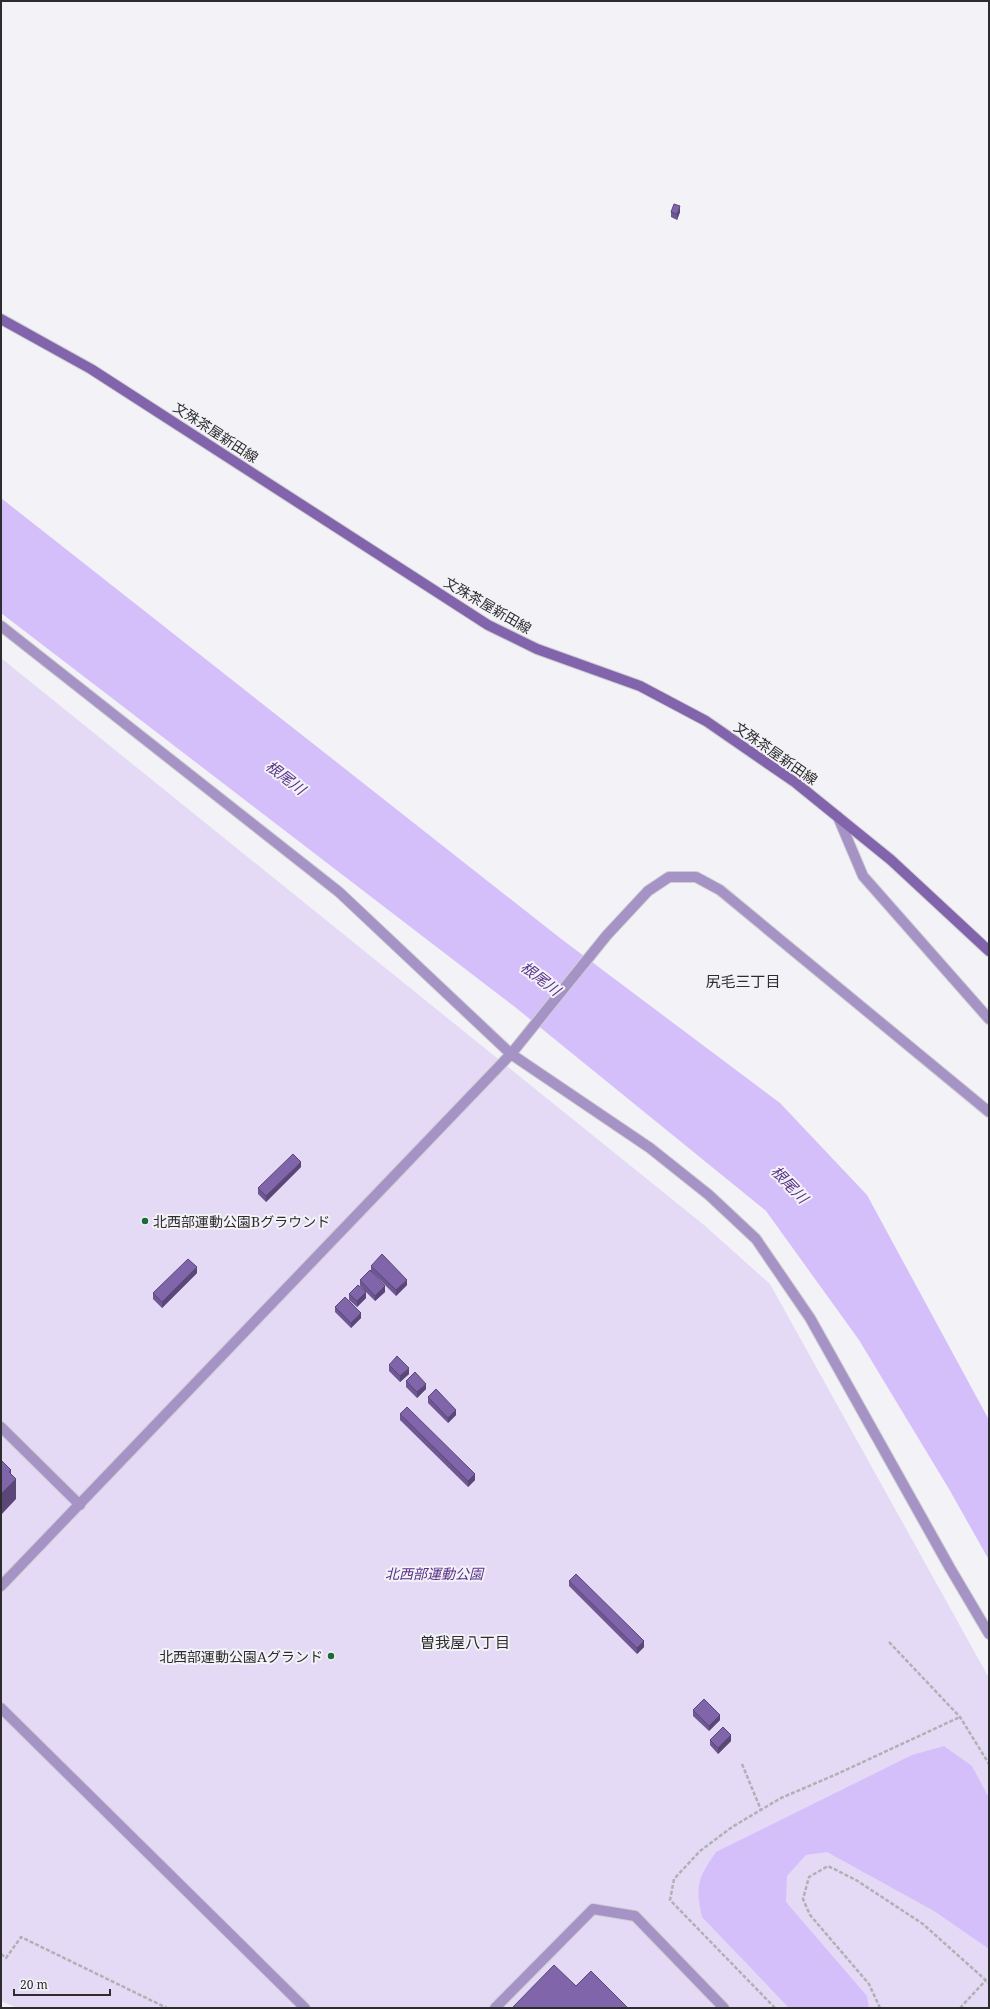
<svg xmlns="http://www.w3.org/2000/svg" width="990" height="2009" font-family="'Noto Serif','Noto Sans JP',serif">
<style>
.green{fill:#e4daf6}
.water{fill:#d5bffb}
.lines{fill:none;stroke-linecap:round;stroke-linejoin:round}
.lane-casing{stroke:#cfced3;stroke-width:12}
.street-casing{stroke:#cfced3;stroke-width:12}
.secondary-casing{stroke:#cfced3;stroke-width:12}
.path{stroke:#b1b0b4;stroke-width:2.5;stroke-dasharray:4 2;stroke-linecap:butt}
.lane{stroke:#a693c6;stroke-width:10}
.street{stroke:#a693c6;stroke-width:10}
.secondary{stroke:#8264ad;stroke-width:10}
.wall{fill:#6e5792}
.shaded-wall{fill:#5a4777}
.building{fill:#8065aa;stroke:#5a4777}
.poi-dot{fill:#1d6a39;stroke:#f3f2f7;stroke-width:1.5}
.labels{text-anchor:middle;dominant-baseline:central;stroke-width:4;stroke-linejoin:round;paint-order:stroke}
.street-label{font-size:14px;fill:#2d2c2e;stroke:#f3f2f7}
.poi-label{font-size:14px;fill:#2d2c2e;stroke:#f3f2f7;text-anchor:start}
.park-label{font-size:14px;font-style:italic;fill:#593288;stroke:#f3f2f7}
.water-label{font-size:15px;font-style:italic;fill:#5b348a;stroke:#f3f2f7}
.neighbourhood-label{font-size:15px;fill:#2d2c2e;stroke:#f3f2f7}
</style>
<rect width="100%" height="100%" fill="#f3f2f7"/>
<!-- green -->
<polygon class="green" points="1,658 704,1225 770,1284 989,1678 989,2008 17,2008 1,2001"/>
<!-- water -->
<g class="water">
<polygon points="1,498 560,938 780,1103 867,1195 989,1420 989,1560 949,1489 859,1340 766,1211 515,1007 1,613"/>
<path d="M944,1746L972,1766L989,1798V1949L934,1911L827,1852L806,1855L787,1876L786,1902L867,1996L869,2008H789L702,1917C695,1885 698,1878 716,1852L912,1755Z"/>
</g>
<g class="lines">
<defs>
<g id="lane">
<polyline points="1,1708 305,2008"/>
<polyline points="495,2008 593,1909 635,1916 724,2008"/>
</g>
<g id="street">
<polyline points="1,626 339,892 511,1054 650,1148 709,1195 756,1239 810,1318 950,1568 989,1634"/>
<polyline points="838,817 863,876 989,1019"/>
<polyline points="1,1427 80,1505"/>
<polyline points="1,1586 511,1054 607,935 648,891 669,877 696,877 720,890 989,1112"/>
</g>
<polyline id="secondary" points="1,319 91,369 488,625 537,649 640,686 706,721 796,783 891,860 989,951"/>
</defs>
<!-- lane casing -->
<use href="#lane" class="lane-casing"/>
<!-- street casing -->
<use href="#street" class="street-casing"/>
<!-- secondary casing -->
<use href="#secondary" class="secondary-casing"/>
<!-- path -->
<g class="path">
<polyline points="889,1642 960,1717 989,1764"/>
<polyline points="742,1764 761,1810"/>
<polyline points="1,1954 6,1958 21,1937 167,2008"/>
<polyline points="775,2008 670,1900 674,1879 700,1851 732,1827 781,1798 837,1774 960,1717"/>
<polyline points="880,2008 869,1984 810,1915 803,1899 809,1877 828,1866 856,1880 923,1924 989,1983"/>
<polyline points="960,2008 986,1980"/>
</g>
<!-- lane -->
<use href="#lane" class="lane"/>
<!-- street -->
<use href="#street" class="street"/>
<!-- secondary -->
<use href="#secondary" class="secondary"/>
</g>
<!-- wall -->
<g class="wall">
<polygon points="671,212 680,212 677,220 671,217"/>
<polygon points="301,1167 266,1202 258,1194 258,1188"/>
<polygon points="371,1266 407,1285 396,1296 371,1271"/>
<polygon points="197,1273 162,1308 153,1299 153,1293"/>
<polygon points="360,1280 385,1292 375,1301 360,1286"/>
<polygon points="349,1294 366,1298 357,1307 349,1300"/>
<polygon points="335,1307 361,1318 351,1328 335,1312"/>
<polygon points="389,1365 409,1374 400,1382 389,1371"/>
<polygon points="406,1381 426,1389 417,1398 406,1387"/>
<polygon points="428,1397 456,1415 448,1423 428,1403"/>
<polygon points="400,1414 475,1480 468,1487 400,1420"/>
<polygon points="569,1581 644,1647 637,1654 569,1586"/>
<polygon points="693,1710 720,1720 709,1731 693,1716"/>
<polygon points="710,1740 731,1741 718,1754 710,1745"/>
</g>
<!-- shaded-wall -->
<g class="shaded-wall">
<polygon points="680,206 680,212 677,220 677,214"/>
<polygon points="301,1162 301,1167 266,1202 266,1196"/>
<polygon points="197,1267 197,1273 162,1308 162,1302"/>
<polygon points="407,1280 407,1285 396,1296 396,1290"/>
<polygon points="385,1286 385,1292 375,1301 375,1296"/>
<polygon points="366,1292 366,1298 357,1307 357,1301"/>
<polygon points="361,1313 361,1318 351,1328 351,1323"/>
<polygon points="409,1368 409,1374 400,1382 400,1376"/>
<polygon points="426,1384 426,1389 417,1398 417,1392"/>
<polygon points="456,1410 456,1415 448,1423 448,1418"/>
<polygon points="11,1470 11,1484 16,1479 16,1499 1,1515 1,1494 9,1472"/>
<polygon points="475,1474 475,1480 468,1487 468,1481"/>
<polygon points="644,1641 644,1647 637,1654 637,1648"/>
<polygon points="720,1715 720,1720 709,1731 709,1726"/>
<polygon points="731,1735 731,1741 718,1754 718,1748"/>
</g>
<!-- building -->
<g class="building">
<polygon points="674,204 680,206 677,214 671,212"/>
<polygon points="293,1154 301,1162 266,1196 258,1188"/>
<polygon points="382,1254 407,1280 396,1290 371,1266"/>
<polygon points="188,1259 197,1267 162,1302 153,1293"/>
<polygon points="370,1270 385,1286 375,1296 360,1280"/>
<polygon points="358,1285 366,1292 357,1301 349,1294"/>
<polygon points="345,1297 361,1313 351,1323 335,1307"/>
<polygon points="397,1356 409,1368 400,1376 389,1365"/>
<polygon points="415,1372 426,1384 417,1392 406,1381"/>
<polygon points="436,1389 456,1410 448,1418 428,1397"/>
<polygon points="407,1407 475,1474 468,1481 400,1414"/>
<polygon points="1,1460 11,1470 9,1472 16,1479 1,1494"/>
<polygon points="576,1574 644,1641 637,1648 569,1581"/>
<polygon points="704,1699 720,1715 709,1726 693,1710"/>
<polygon points="723,1727 731,1735 718,1748 710,1740"/>
<polygon points="554,1965 576,1986 591,1971 628,2008 512,2008"/>
</g>
<!-- markers -->
<g class="poi-dot">
<circle cx="145" cy="1221" r="4"/>
<circle cx="331" cy="1656" r="4"/>
</g>
<g class="labels">
<!-- street labels -->
<g class="street-label">
<text transform="translate(216 432) rotate(33)">文殊茶屋新田線</text>
<text transform="translate(488 605) rotate(30)">文殊茶屋新田線</text>
<text transform="translate(776 753) rotate(35)">文殊茶屋新田線</text>
</g>
<!-- poi labels -->
<g class="poi-label">
<text x="153" y="1221">北西部運動公園Bグラウンド</text>
<text x="323" y="1656" text-anchor="end">北西部運動公園Aグランド</text>
</g>
<!-- park labels -->
<g class="park-label">
<text x="434" y="1573">北西部運動公園</text>
</g>
<!-- water labels -->
<g class="water-label">
<text transform="translate(286 777) rotate(38)">根尾川</text>
<text transform="translate(541 978) rotate(38)">根尾川</text>
<text transform="translate(790 1184) rotate(46)">根尾川</text>
</g>
<!-- neighbourhood labels -->
<g class="neighbourhood-label">
<text x="743" y="981">尻毛三丁目</text>
<text x="465" y="1642">曽我屋八丁目</text>
</g>
</g>
<!-- border -->
<rect width="990" height="2009" fill="none" stroke="#2d2c2e" stroke-width="4"/>
<!-- scale -->
<path d="M14 1989v6h96v-6" fill="none" stroke="#2d2c2e" stroke-width="2"/>
<text x="20" y="1989" font-size="12" fill="#2d2c2e" stroke="#f3f2f7" stroke-width="3" paint-order="stroke">20 m</text>
</svg>
